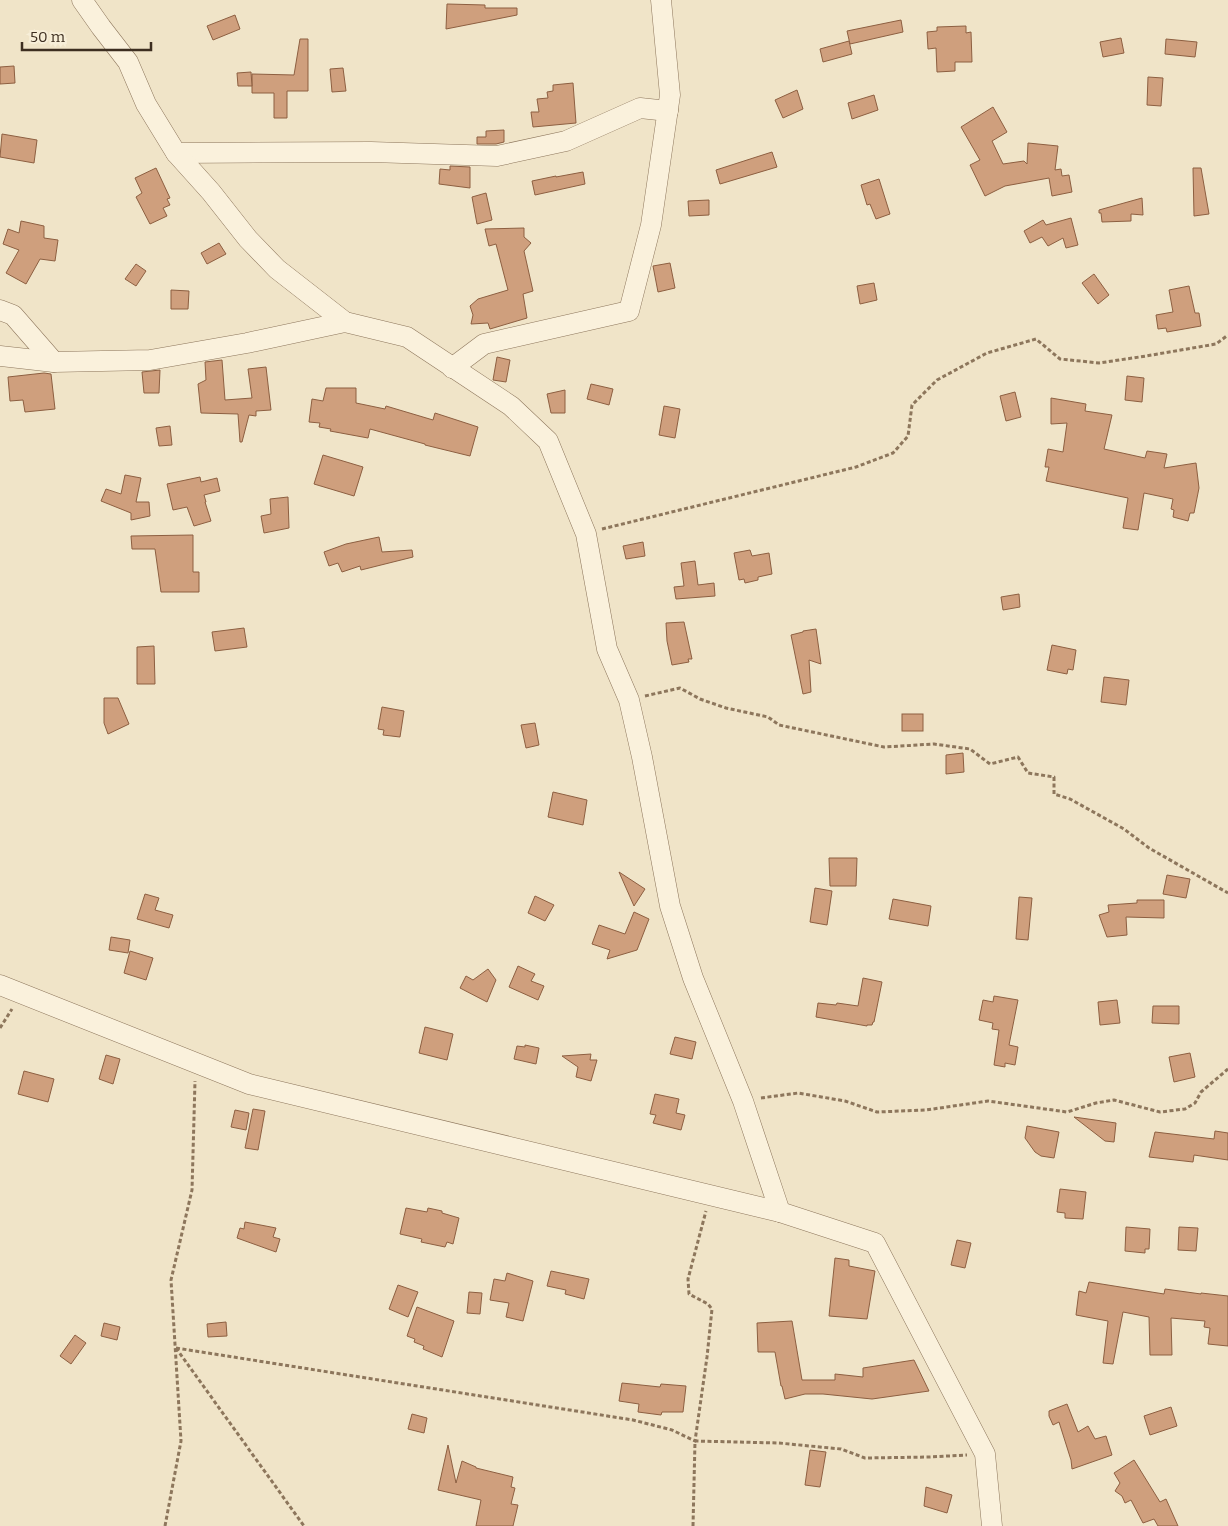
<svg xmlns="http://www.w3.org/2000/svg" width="1228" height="1526" font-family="Bitter,serif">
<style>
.building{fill:#cf9f7d;stroke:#8d5f41}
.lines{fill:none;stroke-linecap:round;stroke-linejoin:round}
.minor-casing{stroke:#8d765c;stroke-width:21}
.path{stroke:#8d765c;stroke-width:3;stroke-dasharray:4 2.5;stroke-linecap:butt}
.minor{stroke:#faf1dc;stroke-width:20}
</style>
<rect width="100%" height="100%" fill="#f0e4c8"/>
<!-- building -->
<g class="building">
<polygon points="447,4 485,5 485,8 517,8 517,15 446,29"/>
<polygon points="235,15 240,29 213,40 207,26"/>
<polygon points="901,20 903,32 850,44 847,31"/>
<polygon points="966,26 966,33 971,32 972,62 955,62 955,71 937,72 936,48 928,49 927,32 937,31 937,27"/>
<polygon points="1121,38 1124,53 1103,57 1100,42"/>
<polygon points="300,39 308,39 308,91 287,91 287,118 274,118 274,93 252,93 252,74 294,75"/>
<polygon points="1166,39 1197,42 1195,57 1165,54"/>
<polygon points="849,41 852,54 823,62 820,49"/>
<polygon points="14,66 15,83 0,84 0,67"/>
<polygon points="343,68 346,91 332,92 330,69"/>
<polygon points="251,72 252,86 238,86 237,73"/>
<polygon points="1148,77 1163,78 1161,106 1147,105"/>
<polygon points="573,83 576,123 533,127 531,112 539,112 537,99 548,98 547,92 553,91 553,85"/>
<polygon points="797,90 803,109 783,118 775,100"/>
<polygon points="874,95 878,110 852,119 848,103"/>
<polygon points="993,107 1007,132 992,141 1003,164 1024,161 1027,164 1028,143 1058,146 1055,170 1061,169 1062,176 1069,175 1072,192 1052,196 1049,178 1005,186 985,196 970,165 980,160 961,127"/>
<polygon points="504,130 504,142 496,144 477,144 477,137 486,137 486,131"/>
<polygon points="2,134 37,140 34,163 0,157"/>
<polygon points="772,152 777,167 720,184 716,170"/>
<polygon points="450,166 470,167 470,188 439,184 440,169 450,170"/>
<polygon points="156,168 170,198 167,199 170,205 163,208 167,216 150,224 136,197 142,193 135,178"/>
<polygon points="1193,168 1201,168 1209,214 1194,216"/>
<polygon points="583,172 585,184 535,195 532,181 556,176 556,177"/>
<polygon points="879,179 890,214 876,219 870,204 867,205 861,185"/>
<polygon points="486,193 492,220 477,224 472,197"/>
<polygon points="1142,198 1143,215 1131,214 1131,221 1102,222 1101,213 1099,213 1099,210"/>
<polygon points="709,200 709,215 689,216 688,201"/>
<polygon points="1071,218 1078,245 1066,248 1063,238 1048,246 1042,237 1030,243 1024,231 1043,220 1046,225"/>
<polygon points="21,221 44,226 44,238 58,240 55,261 40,259 26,284 6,273 19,250 3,244 8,229 19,233"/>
<polygon points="524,228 524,237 531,243 524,251 533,291 523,294 527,318 490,329 488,323 471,324 473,315 470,306 478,299 508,290 496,244 489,246 485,229"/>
<polygon points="219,243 226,254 207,264 201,253"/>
<polygon points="670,263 675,288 658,292 653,266"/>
<polygon points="136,264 146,271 136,286 125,279"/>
<polygon points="1094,274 1109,295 1098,304 1082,283"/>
<polygon points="874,283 877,300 860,304 857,286"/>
<polygon points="1189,286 1195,313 1199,313 1201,326 1167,332 1166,328 1158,329 1156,315 1173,312 1169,290"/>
<polygon points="171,290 189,291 188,309 171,309"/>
<polygon points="497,357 510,360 506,382 493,380"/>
<polygon points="222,360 225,400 252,398 248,369 266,367 271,410 256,411 256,416 249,415 242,442 240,442 238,414 201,413 198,384 206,380 205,362"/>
<polygon points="160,370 159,393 144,393 142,372"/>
<polygon points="44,373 51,374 55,409 25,412 23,400 10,401 8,377"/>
<polygon points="1127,376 1144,378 1142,402 1125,400"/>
<polygon points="591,384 613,389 609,405 587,399"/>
<polygon points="326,388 356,388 356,403 385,409 386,406 433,420 435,413 478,427 470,456 425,445 425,444 370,429 368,438 330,431 331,429 319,427 320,423 309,422 312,399 323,401"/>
<polygon points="565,390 565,413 551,413 547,394"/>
<polygon points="1015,392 1021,417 1006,421 1000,396"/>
<polygon points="1051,398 1086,404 1085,411 1112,415 1104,449 1145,458 1147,451 1167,454 1164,468 1196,463 1199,488 1194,513 1190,513 1188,521 1173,517 1174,510 1171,509 1173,499 1144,493 1138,530 1123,528 1128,498 1046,481 1049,467 1045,467 1048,449 1063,452 1067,423 1051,424"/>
<polygon points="664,406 680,409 675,438 659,435"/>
<polygon points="170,426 172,445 159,446 156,428"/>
<polygon points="323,455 363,467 354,496 314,484"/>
<polygon points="125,475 141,478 136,502 149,502 150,516 131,520 131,513 101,501 106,489 121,494"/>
<polygon points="200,477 201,482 217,478 220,491 204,495 206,502 205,502 211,521 194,526 187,507 173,510 167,484"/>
<polygon points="288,497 289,528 264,533 261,516 271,514 270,499"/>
<polygon points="193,535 193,572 199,572 199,592 161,592 155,549 132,549 131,536"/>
<polygon points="379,537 382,552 412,550 413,557 361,570 360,566 342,572 338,563 329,566 324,552 346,544"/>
<polygon points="643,542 645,556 626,559 623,546"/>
<polygon points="750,550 752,556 769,553 772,574 758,577 758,580 745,583 744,579 739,580 734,553"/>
<polygon points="695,561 698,585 714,583 715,596 676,599 674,587 684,586 681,563"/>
<polygon points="1019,594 1020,607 1003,610 1001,597"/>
<polygon points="684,622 692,659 688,659 689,662 672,665 667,641 666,623"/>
<polygon points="244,628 247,647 215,651 212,632"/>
<polygon points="816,629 821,664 809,660 811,692 803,694 791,635 803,632 803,631"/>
<polygon points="1052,645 1076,650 1073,670 1068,669 1067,674 1047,670"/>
<polygon points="154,646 155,684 137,684 137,647"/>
<polygon points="1104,677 1129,680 1126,705 1101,702"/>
<polygon points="104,698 118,698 129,724 108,734 104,723"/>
<polygon points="382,707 404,711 400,737 383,735 384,730 378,729"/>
<rect x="902" y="714" width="21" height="17"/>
<polygon points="535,723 539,745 526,748 521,725"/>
<polygon points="963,753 964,772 946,774 946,755"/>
<polygon points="553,792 587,800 583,825 548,817"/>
<polygon points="829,858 857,858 856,886 830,886"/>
<polygon points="619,872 645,889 634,906"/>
<polygon points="1167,875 1190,879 1186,898 1163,894"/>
<polygon points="815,888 832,891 827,925 810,922"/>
<polygon points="145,894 159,898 155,910 173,915 169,928 137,919"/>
<polygon points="535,896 554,905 545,921 528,913"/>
<polygon points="1019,897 1032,898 1028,940 1016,939"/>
<polygon points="893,899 931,906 928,926 889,919"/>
<polygon points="1137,900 1164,900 1164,918 1126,917 1127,935 1107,937 1099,915 1109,912 1108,905 1137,903"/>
<polygon points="634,912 649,919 637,950 607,959 610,950 592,944 599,925 625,934"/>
<polygon points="111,937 130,940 128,953 109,950"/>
<polygon points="130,951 153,958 146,980 124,973"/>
<polygon points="518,966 535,974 531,981 544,986 538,1000 509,987"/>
<polygon points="488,969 496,980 487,1002 460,988 466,976 473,980"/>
<polygon points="863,978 882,982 874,1022 873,1022 872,1025 867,1025 867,1026 816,1017 818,1003 836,1005 837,1003 858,1006"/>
<polygon points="994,996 1018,1000 1009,1045 1018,1047 1015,1065 1005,1063 1005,1067 994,1065 999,1030 992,1029 993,1023 979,1020 983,1000 993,1002"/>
<polygon points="1117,1000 1120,1023 1100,1025 1098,1002"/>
<polygon points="1153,1006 1179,1006 1179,1024 1152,1023"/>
<polygon points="425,1027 453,1034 447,1060 419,1053"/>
<polygon points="675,1037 696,1042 692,1059 670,1054"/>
<polygon points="525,1045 539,1048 536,1064 514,1059 517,1046 525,1047"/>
<polygon points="1190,1053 1195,1077 1174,1082 1169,1057"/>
<polygon points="591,1054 590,1060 597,1060 591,1081 576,1077 578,1067 562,1056"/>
<polygon points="106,1055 120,1059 113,1084 99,1079"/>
<polygon points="24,1071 54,1079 48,1102 18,1094"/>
<polygon points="655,1094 679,1099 676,1113 685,1115 681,1130 653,1123 656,1115 650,1114"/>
<polygon points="253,1109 265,1111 258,1150 245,1148"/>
<polygon points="235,1110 249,1113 246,1130 231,1127"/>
<polygon points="1074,1117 1116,1123 1114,1142 1105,1141"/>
<polygon points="1027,1126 1059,1132 1054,1158 1041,1156 1035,1152 1025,1138"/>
<polygon points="1215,1131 1228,1133 1228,1160 1194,1155 1193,1162 1149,1157 1155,1132 1214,1139"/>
<polygon points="1060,1189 1086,1192 1083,1219 1065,1218 1065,1213 1057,1212"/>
<polygon points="406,1208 427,1212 428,1208 442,1211 442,1213 459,1218 453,1244 447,1242 445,1247 421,1242 422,1239 400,1234"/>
<polygon points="245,1222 276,1228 273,1237 280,1239 276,1252 237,1238 240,1228 244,1229"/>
<polygon points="1126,1227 1150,1229 1149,1249 1145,1249 1145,1253 1125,1251"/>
<polygon points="1179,1227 1198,1228 1196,1251 1178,1250"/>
<polygon points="957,1240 971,1243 965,1268 951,1265"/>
<polygon points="835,1258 849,1260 849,1266 875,1271 867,1319 829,1316"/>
<polygon points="551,1271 589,1279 584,1299 565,1294 566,1290 547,1286"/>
<polygon points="507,1273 533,1281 523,1321 506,1317 509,1303 490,1300 494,1279 505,1281"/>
<polygon points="1089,1282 1164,1294 1165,1289 1201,1294 1201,1293 1228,1296 1228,1346 1208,1344 1210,1328 1204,1327 1205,1321 1171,1318 1172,1355 1150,1355 1149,1317 1123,1312 1113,1364 1103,1363 1108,1321 1076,1315 1079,1291 1086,1293"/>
<polygon points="398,1285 418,1292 408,1317 389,1309"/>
<polygon points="469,1292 482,1293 480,1314 467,1313"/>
<polygon points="417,1307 454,1321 442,1357 423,1349 424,1346 414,1342 415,1339 407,1336"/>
<polygon points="792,1321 802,1380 835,1380 835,1374 863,1377 863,1368 914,1360 929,1391 872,1399 823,1394 805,1394 785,1399 782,1386 781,1386 775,1352 758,1352 757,1323"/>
<polygon points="226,1322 227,1336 208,1337 207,1324"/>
<polygon points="104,1323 120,1327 117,1340 101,1336"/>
<polygon points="75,1335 86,1343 71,1364 60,1356"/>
<polygon points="622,1383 660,1387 661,1384 686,1386 683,1412 662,1412 661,1415 638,1412 639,1404 619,1401"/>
<polygon points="1067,1404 1078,1432 1088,1426 1095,1439 1106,1436 1112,1455 1072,1469 1071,1460 1059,1422 1053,1425 1049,1416 1049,1411"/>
<polygon points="1171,1407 1177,1426 1150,1435 1144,1416"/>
<polygon points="412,1414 427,1418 424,1433 408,1429"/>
<polygon points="448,1445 456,1483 462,1461 476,1467 476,1468 513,1477 511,1487 515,1488 511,1504 518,1505 513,1526 476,1526 481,1500 438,1490"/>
<polygon points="810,1450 826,1452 820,1487 805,1485"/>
<polygon points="1134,1460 1160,1502 1166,1499 1178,1526 1158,1526 1154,1519 1143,1523 1131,1500 1125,1503 1122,1496 1115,1491 1120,1483 1114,1473"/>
<polygon points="926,1487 952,1495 947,1513 924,1506"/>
</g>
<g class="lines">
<defs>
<g id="minor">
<polyline points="176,153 371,152 497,156 566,141 640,108 668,111"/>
<polyline points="0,310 13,315 54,362"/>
<polyline points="0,356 54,362 150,360 247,343 345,322"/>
<polyline points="452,368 484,344 629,311 651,225 670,95 661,0"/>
<polyline points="0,985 249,1084 780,1212 743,1101 693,978 670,906 642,757 629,700 607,649 586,534 548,441 511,406 407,337 345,322 277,269 248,239 211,192 176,153 146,104 128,62 101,27 82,0"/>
<polyline points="780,1212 875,1243 985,1454 992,1526"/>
</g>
</defs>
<!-- minor casing -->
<use href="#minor" class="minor-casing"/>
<!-- path -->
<g class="path">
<polyline points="602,529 856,467 893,453 908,436 912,405 937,380 987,353 1036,339 1060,359 1099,363 1146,356 1216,344 1228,335"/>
<polyline points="645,696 680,688 700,699 726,708 768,717 779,725 884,747 934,744 970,749 990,764 1018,757 1028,773 1054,777 1054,794 1070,799 1124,829 1149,848 1228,893"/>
<polyline points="0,1028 12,1009"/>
<polyline points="761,1098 798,1093 845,1101 877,1112 926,1110 988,1101 1067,1112 1096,1103 1114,1100 1160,1112 1185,1109 1195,1103 1201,1092 1228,1069"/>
<polyline points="176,1348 633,1420 672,1430 695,1441 707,1357 712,1309 708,1304 689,1294 688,1279 706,1211"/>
<polyline points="176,1348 304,1526"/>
<polyline points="165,1526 181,1441 171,1280 192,1190 195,1081"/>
<polyline points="693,1526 695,1441 779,1443 841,1449 865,1458 929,1457 967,1455"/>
</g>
<!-- minor -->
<use href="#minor" class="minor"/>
</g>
<!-- scale -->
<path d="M22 42v8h129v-8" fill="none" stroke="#3d2e20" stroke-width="2.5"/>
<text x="30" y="42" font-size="15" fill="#3d2e20" stroke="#f7eed8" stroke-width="4" paint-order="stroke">50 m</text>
</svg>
